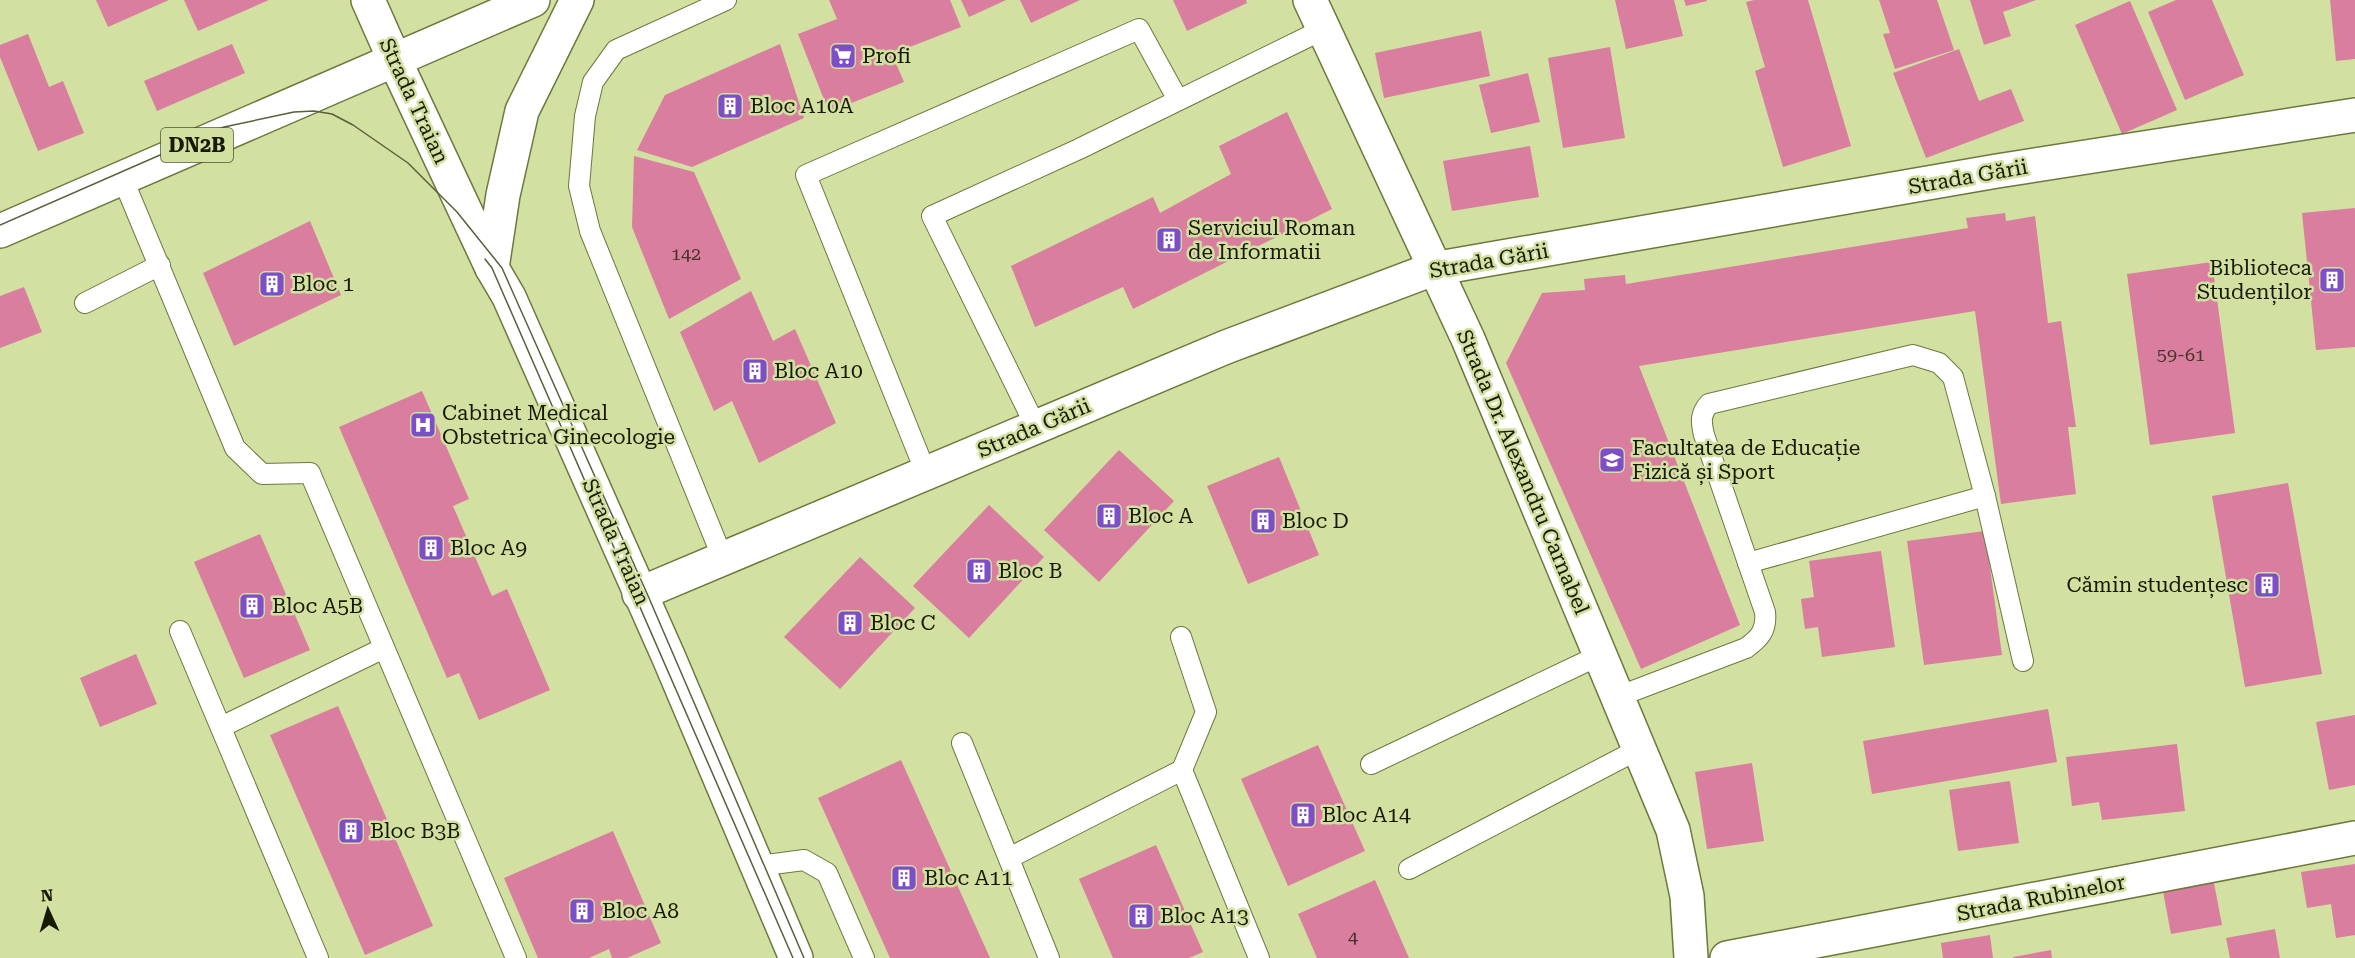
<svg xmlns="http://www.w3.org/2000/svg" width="2355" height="958" font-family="'Roboto Serif',serif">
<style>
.building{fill:#d97e9e}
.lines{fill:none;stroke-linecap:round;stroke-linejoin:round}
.service-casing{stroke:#6c783d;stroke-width:22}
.minor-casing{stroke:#6c783d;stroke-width:36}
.secondary-casing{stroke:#6c783d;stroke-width:36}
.primary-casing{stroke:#6c783d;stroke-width:36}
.service{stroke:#fff;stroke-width:20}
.minor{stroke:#fff;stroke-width:33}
.secondary{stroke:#fff;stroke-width:33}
.primary{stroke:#fff;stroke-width:33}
.tram{stroke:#58603b;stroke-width:1.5}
.labels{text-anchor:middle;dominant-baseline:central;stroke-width:5;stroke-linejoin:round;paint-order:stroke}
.number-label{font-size:18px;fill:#47332a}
.shield{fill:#d2e0a2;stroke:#4e5533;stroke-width:1.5}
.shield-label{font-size:20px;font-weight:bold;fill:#161a03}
.poi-label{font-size:21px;fill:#161a03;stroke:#d2e0a2;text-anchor:start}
.street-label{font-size:21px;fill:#161a03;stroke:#d2e0a2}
</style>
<rect width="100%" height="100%" fill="#d2e0a2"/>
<!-- building -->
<g class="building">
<polygon points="96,0 169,0 108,27"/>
<polygon points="184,0 269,0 198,31"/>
<polygon points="829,0 950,0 961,27 892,54 904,82 829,112 798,34 837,19"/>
<polygon points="961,0 1006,0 969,17"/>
<polygon points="1020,0 1080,0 1031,23"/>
<polygon points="1173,0 1246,0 1247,3 1187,31"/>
<polygon points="1615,0 1674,0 1683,36 1626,49"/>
<polygon points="1684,0 1707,0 1707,1 1686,6"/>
<polygon points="1754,0 1808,0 1851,146 1783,167 1755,71 1765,67 1746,2"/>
<polygon points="1879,0 1937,0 1954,50 1895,69 1883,34 1890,33"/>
<polygon points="1970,0 2036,0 2003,12 2011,36 1984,45"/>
<polygon points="2176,0 2212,0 2244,75 2185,100 2148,12"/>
<polygon points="2330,0 2355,0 2355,59 2336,61"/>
<polygon points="2130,1 2177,110 2122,134 2075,25"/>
<polygon points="1481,31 1490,76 1384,98 1375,53"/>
<polygon points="28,34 49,87 63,81 84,133 38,151 0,57 0,45"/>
<polygon points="232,44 245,73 157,111 144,81"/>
<polygon points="780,44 804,118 692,167 637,150 665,95"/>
<polygon points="1610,47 1625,138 1563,148 1548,58"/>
<polygon points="1959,49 1979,101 2011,89 2024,121 1926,158 1893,73"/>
<polygon points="1528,73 1540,122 1491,133 1479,85"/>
<polygon points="1287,112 1332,209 1133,309 1123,287 1035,327 1011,266 1153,197 1160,213 1231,174 1219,146"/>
<polygon points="1530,146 1539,197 1452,211 1443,161"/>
<polygon points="634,156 694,172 741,279 669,319 632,227"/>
<polygon points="2355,208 2355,347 2316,350 2302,213"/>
<polygon points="2005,213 2006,221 2035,216 2048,323 2061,321 2076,427 2068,427 2076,494 2001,504 1975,311 1639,366 1740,625 1641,669 1506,363 1542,293 1585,290 1584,279 1625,275 1626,284 1968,228 1966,218"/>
<polygon points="310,221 341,295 234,346 203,273"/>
<polygon points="2212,262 2235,433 2150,445 2127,274"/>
<polygon points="24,287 42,332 0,348 0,296"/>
<polygon points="751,291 773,341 795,329 836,423 759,463 732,401 714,411 680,332"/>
<polygon points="422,391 469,499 453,506 492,596 507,589 550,690 479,720 459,673 447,678 339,427"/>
<polygon points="1119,450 1174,501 1099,582 1044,530"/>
<polygon points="1279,457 1319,555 1248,584 1207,486"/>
<polygon points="2288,483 2322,674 2245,687 2212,496"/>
<polygon points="989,505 1044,557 969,638 913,586"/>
<polygon points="1985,531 2002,655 1924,665 1907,541"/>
<polygon points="260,534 310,650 244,678 194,562"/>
<polygon points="1881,551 1895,647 1822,657 1818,627 1805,629 1801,599 1814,597 1809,561"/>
<polygon points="860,557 915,608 840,689 784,637"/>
<polygon points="136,654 157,704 100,727 80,678"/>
<polygon points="338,706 433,926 365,955 270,735"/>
<polygon points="2048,709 2057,762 1872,794 1863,741"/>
<polygon points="2355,715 2355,785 2329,790 2316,722"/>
<polygon points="2177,744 2185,811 2102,820 2099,802 2072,806 2066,757"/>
<polygon points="1318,745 1365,851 1288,886 1241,779"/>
<polygon points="901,760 990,958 890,958 818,798"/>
<polygon points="1752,763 1764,841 1707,849 1695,772"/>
<polygon points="2010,781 2019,843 1958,851 1949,790"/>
<polygon points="613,831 661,943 627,958 612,958 609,949 589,958 538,958 504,878"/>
<polygon points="1156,845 1203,952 1189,958 1113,958 1079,879"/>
<polygon points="2355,864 2355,935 2336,938 2331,904 2307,908 2301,872"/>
<polygon points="2213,878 2222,925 2171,934 2162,886"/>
<polygon points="1375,880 1409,958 1317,958 1298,914"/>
<polygon points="2275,929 2280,958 2230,958 2226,938"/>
<polygon points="1990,935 1993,958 1943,958 1941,943"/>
<polygon points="2051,950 2052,958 2013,958 2013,957"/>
</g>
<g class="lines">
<defs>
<g id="service">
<polyline points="122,177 235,448 262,474 310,473 516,958"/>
<polyline points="85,303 160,265"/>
<polyline points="1036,427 932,216 1079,149 1324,29"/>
<polyline points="926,473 806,175 1139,29 1178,100"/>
<polyline points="723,559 590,231 579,186 585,116 593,82 616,50 726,0"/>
<polyline points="1748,563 1985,496"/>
<polyline points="180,631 318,958"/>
<polyline points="1181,637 1206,712 1182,770"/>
<path d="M1617,697L1746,648C1760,638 1767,630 1765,612L1704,435C1701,422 1700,414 1709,404L1913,355L1939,363L1953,377L1985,496L2023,661"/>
<polyline points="221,727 384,648"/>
<polyline points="962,743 1049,958"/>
<polyline points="1371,764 1600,655"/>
<polyline points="1009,858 1182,770 1259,958"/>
<polyline points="758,866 804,860 827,873 864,958"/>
<polyline points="1409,869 1639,749"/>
</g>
<g id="minor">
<polyline points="1310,0 1468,339 1673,830 1687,896 1691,958"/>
<polyline points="639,594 1226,347 1433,269 1997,171 2355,115"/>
<polyline points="1727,958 2355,838"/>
</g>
<g id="secondary">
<polyline points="395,61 492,268 509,297 669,658 796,958"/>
<polyline points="492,268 503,195 522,111 577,0"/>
</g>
<g id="primary">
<polyline points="368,0 395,61"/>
<polyline points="0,231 533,0"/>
</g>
</defs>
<!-- service casing -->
<use href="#service" class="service-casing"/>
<!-- minor casing -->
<use href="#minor" class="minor-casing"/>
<!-- secondary casing -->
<use href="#secondary" class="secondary-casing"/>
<!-- primary casing -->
<use href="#primary" class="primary-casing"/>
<!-- service -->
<use href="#service" class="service"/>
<!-- minor -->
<use href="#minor" class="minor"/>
<!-- secondary -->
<use href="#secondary" class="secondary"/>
<!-- primary -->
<use href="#primary" class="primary"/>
<!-- tram -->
<g class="tram">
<polyline points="0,225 224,127 294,112 314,111 332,114 353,125 408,163 457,212 502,268 649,598 804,958"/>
<polyline points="485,259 492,268 793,958"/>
</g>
</g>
<!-- icons -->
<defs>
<symbol id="supermarket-square" viewBox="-11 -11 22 22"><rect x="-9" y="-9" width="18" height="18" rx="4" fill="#7e4ec6" stroke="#d2e0a2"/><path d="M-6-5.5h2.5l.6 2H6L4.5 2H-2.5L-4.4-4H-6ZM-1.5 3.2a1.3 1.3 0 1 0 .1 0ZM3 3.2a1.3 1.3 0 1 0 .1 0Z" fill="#fff"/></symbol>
<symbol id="building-square" viewBox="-11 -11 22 22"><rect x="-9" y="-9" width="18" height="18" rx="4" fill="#7e4ec6" stroke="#d2e0a2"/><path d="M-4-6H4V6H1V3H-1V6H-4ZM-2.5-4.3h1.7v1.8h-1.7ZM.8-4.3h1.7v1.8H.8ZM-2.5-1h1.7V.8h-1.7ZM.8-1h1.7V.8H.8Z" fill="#fff"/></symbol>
<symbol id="hospital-square" viewBox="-11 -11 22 22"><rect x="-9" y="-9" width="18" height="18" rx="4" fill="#7e4ec6" stroke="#d2e0a2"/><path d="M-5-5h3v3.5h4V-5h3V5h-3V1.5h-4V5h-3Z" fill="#fff"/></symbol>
<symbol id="university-square" viewBox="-11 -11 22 22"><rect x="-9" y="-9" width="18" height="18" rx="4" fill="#7e4ec6" stroke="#d2e0a2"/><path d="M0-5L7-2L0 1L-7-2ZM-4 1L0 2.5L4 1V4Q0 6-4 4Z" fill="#fff"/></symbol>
</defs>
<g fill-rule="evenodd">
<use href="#supermarket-square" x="828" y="41" width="30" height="30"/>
<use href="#building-square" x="715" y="91" width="30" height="30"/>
<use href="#building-square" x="1154" y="225" width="30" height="30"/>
<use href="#building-square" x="2317" y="265" width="30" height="30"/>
<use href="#building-square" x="257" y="269" width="30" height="30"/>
<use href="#building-square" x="740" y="356" width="30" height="30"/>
<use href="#hospital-square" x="408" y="410" width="30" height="30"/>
<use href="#university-square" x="1597" y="445" width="30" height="30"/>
<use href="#building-square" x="1094" y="501" width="30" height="30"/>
<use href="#building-square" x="1248" y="506" width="30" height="30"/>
<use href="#building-square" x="416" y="533" width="30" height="30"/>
<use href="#building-square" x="964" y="556" width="30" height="30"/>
<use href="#building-square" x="2252" y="570" width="30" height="30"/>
<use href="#building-square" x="237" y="591" width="30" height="30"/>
<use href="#building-square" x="835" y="608" width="30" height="30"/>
<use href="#building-square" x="1288" y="800" width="30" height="30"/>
<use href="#building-square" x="336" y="816" width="30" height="30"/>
<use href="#building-square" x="889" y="863" width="30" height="30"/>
<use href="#building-square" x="567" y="896" width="30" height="30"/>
<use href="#building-square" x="1126" y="901" width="30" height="30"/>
</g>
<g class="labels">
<!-- number labels -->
<g class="number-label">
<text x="686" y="253">142</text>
<text x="2181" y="354">59-61</text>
<text x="1353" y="936">4</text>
</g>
<!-- shield labels -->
<rect class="shield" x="161" y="128" width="72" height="34" rx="4.5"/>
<g class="shield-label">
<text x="197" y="145">DN2B</text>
</g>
<!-- poi labels -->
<g class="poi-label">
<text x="862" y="56">Profi</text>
<text x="750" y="106">Bloc A10A</text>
<text x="1188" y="228">Serviciul Roman<tspan x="1188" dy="24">de Informatii</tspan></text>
<text x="2312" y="268" text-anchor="end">Biblioteca<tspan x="2312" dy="24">Studenților</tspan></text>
<text x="292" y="284">Bloc 1</text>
<text x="774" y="371">Bloc A10</text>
<text x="442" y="413">Cabinet Medical<tspan x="442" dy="24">Obstetrica Ginecologie</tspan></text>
<text x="1632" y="448">Facultatea de Educație<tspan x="1632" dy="24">Fizică și Sport</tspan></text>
<text x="1128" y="516">Bloc A</text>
<text x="1282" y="521">Bloc D</text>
<text x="450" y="548">Bloc A9</text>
<text x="998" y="571">Bloc B</text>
<text x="2248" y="585" text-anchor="end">Cămin studențesc</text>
<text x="272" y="606">Bloc A5B</text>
<text x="870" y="623">Bloc C</text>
<text x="1322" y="815">Bloc A14</text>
<text x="370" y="831">Bloc B3B</text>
<text x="924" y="878">Bloc A11</text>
<text x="602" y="911">Bloc A8</text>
<text x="1160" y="916">Bloc A13</text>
</g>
<!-- street labels -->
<g class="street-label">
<text transform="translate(414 101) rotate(65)">Strada Traian</text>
<text transform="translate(1968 177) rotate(-10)">Strada Gării</text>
<text transform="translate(1489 261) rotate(-10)">Strada Gării</text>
<text transform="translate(1034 428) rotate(-23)">Strada Gării</text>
<text transform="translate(1523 472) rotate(67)">Strada Dr. Alexandru Carnabel</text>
<text transform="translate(616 542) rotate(66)">Strada Traian</text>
<text transform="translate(2041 898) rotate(-11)">Strada Rubinelor</text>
</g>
</g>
<!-- north arrow -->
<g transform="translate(48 910) rotate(356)" stroke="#d2e0a2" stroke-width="4.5" paint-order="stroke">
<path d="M0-4.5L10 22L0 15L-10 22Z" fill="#161a03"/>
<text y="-9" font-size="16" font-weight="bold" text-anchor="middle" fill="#161a03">N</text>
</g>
</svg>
